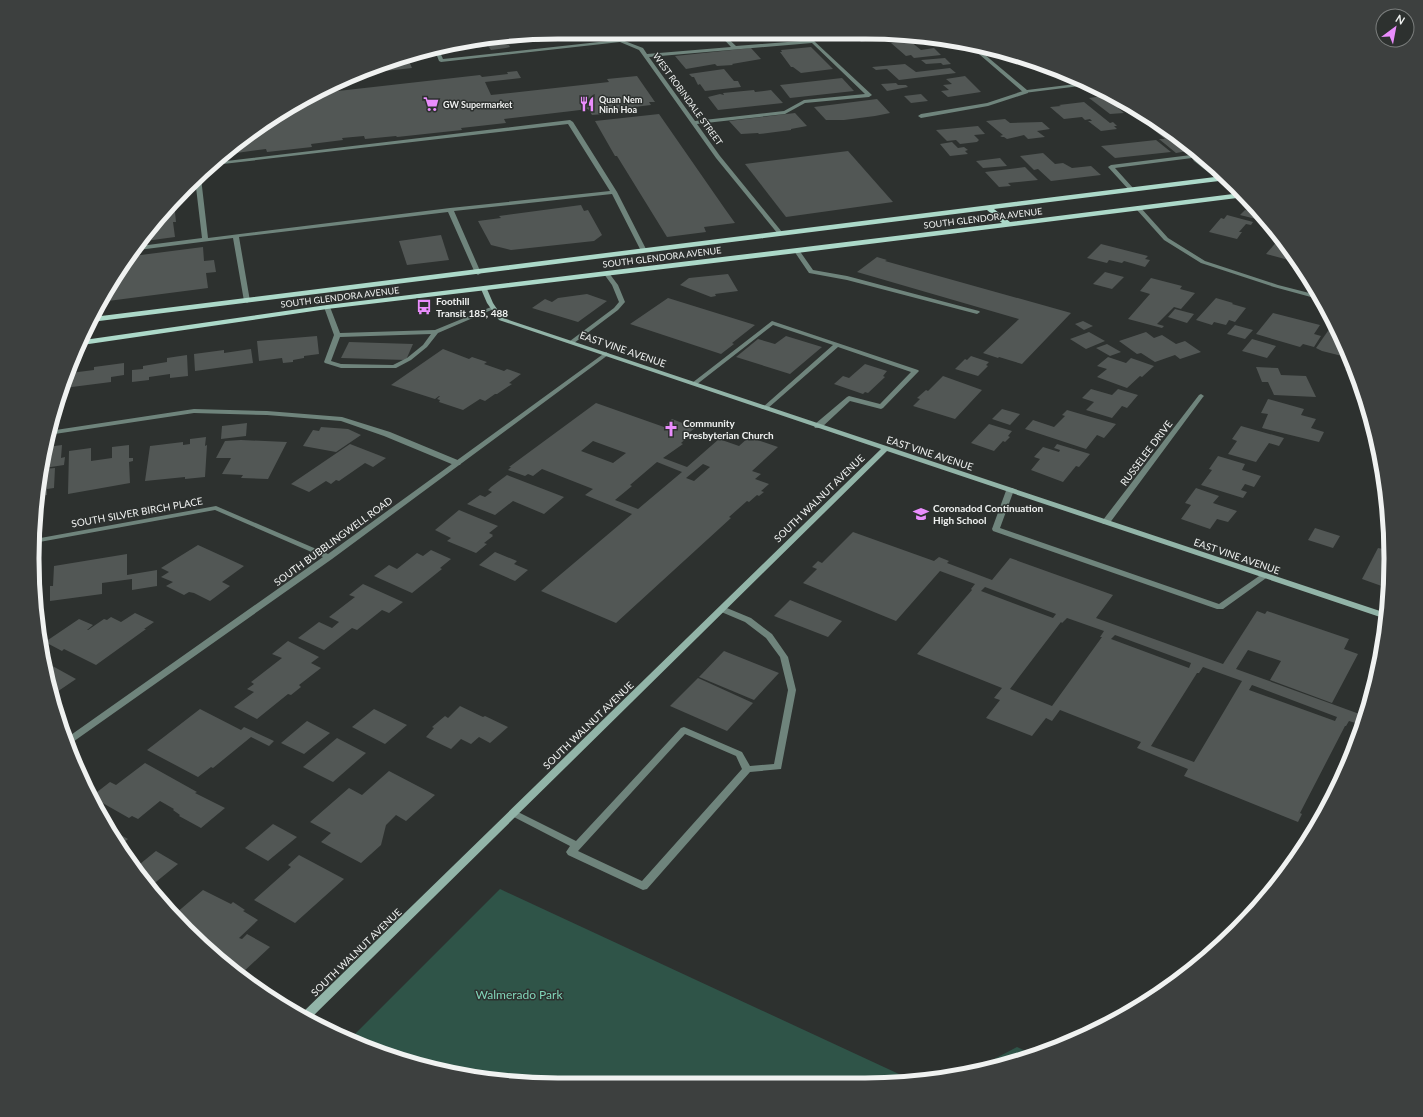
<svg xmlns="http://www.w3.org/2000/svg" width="1423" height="1117" font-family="Lato,sans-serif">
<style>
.green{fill:#2f5448}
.building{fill:#525755;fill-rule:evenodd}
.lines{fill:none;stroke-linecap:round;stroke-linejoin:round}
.lane{fill:#6f847c;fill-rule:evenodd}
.street{fill:#6f847c;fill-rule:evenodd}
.secondary{fill:#92b4a8;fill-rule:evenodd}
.primary{fill:#acd9c9;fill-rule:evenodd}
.labels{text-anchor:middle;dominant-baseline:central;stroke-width:3;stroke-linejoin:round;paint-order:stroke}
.far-poi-label{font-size:9px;font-weight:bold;fill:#f0f2f1;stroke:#2d312f;text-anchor:start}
.far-street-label{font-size:9px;fill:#f0f2f1;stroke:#2d312f}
.poi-label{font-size:10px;font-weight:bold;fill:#f0f2f1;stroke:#2d312f;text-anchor:start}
.street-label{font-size:10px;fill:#f0f2f1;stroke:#2d312f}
.near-park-label{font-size:12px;fill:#80d4b8;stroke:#2d312f}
.rim{fill:none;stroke:#f0f2f1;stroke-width:5}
</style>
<rect width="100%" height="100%" fill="#2d312f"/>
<!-- green -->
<g class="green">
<polygon points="500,889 914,1081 899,1084 558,1085 456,1075 357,1045 349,1040"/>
<polygon points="1017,1047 1036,1056 977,1068"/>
</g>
<!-- building -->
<g class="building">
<polygon points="568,32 601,32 602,33 563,39 559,33"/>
<polygon points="644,32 687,32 683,37 651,35 652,34 644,34"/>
<polygon points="763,33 812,33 813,34 769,39"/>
<polygon points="868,33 899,33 918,37 861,42 854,35"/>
<polygon points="514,38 518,43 504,45 509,45 510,47 506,48 491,50 488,46 477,48 474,44"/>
<polygon points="910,41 921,50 934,48 941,55 914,58 911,55 906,56 891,43"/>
<polygon points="811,47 833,69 801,73 793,67 791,67 780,52 782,52 781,50"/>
<polygon points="751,48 761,59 732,64 733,65 717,66 715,64 686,69 675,56"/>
<polygon points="413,54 415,58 408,59 412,68 385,71 383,66"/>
<polygon points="945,58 951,64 943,65 941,63 926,64 921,60"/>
<polygon points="905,64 916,72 950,68 956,73 899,80 887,69 876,70 872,67"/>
<polygon points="724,69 734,81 738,81 741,87 705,91 700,84 698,85 694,77 692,77 689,74"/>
<polygon points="517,71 521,78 485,82 491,95 609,82 607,79 637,76 655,102 649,102 651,105 626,108 628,110 604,114 592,115 588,109 572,111 504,119 506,123 461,128 462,130 397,137 396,136 365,139 364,136 342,138 343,140 311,144 312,147 267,152 266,149 229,154 295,103 308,97 330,95 329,92 480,75 482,77 508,74 507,72"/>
<polygon points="965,76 981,92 948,97 941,91 949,90 943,85 952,84 946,79"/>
<polygon points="842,78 854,91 790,98 780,85"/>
<polygon points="896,83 898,85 906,85 908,87 887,91 881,84"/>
<polygon points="754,90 755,92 771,90 783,103 718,110 708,97 720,94 724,95 723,93"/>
<polygon points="921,94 928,101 911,103 904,96"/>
<polygon points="1111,95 1128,102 1144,114 1131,115 1121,108 1118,108 1124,113 1110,114 1089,98"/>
<polygon points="877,99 890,113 875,116 844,120 826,120 814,107"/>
<polygon points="1084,102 1110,123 1113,122 1117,126 1114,126 1117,129 1101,131 1088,121 1092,121 1090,119 1085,120 1082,117 1064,119 1050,107 1061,106 1059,105"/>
<polygon points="795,113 807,126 791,129 791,130 759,134 758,133 741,134 729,121"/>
<polygon points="659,114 725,209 735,223 704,227 706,232 667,237 617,156 615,156 595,121"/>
<polygon points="1005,119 1010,123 1042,122 1050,129 1037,131 1045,137 1028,139 1024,135 1007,139 1004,137 1002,137 1000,136 1003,135 986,121"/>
<polygon points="1155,121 1185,141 1187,142 1184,143 1190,148 1188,151 1176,153 1159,139 1165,139 1144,122"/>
<polygon points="978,126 985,134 974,135 979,140 977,142 960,144 956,140 947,141 936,130"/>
<polygon points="1156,140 1171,152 1115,158 1101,146"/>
<polygon points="952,142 958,148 964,147 968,150 965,151 968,154 950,156 940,144"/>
<polygon points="848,151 893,202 786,217 745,164"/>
<polygon points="1043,153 1055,164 1063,163 1072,168 1091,166 1101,175 1051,181 1038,169 1034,170 1020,156"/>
<polygon points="1000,158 1007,166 983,168 976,161"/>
<polygon points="1025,167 1038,180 1008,183 1011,186 999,187 985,172"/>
<polygon points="174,202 176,222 173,222 175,237 145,241"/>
<polygon points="581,205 584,211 588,210 602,235 594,241 511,250 491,245 478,221 501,218 499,216"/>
<polygon points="1245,210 1262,213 1268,222 1240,215"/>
<polygon points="1227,215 1253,222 1251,225 1246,224 1239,232 1242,232 1237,239 1209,232 1221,218 1224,219"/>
<polygon points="1272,227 1277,235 1279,237 1267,234"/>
<polygon points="441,235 449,260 407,265 399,241"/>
<polygon points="1279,239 1280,239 1296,262 1266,254"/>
<polygon points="1101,244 1148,256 1145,259 1150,260 1145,267 1124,261 1122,263 1109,260 1107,263 1087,258"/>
<polygon points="203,247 204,261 214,260 216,272 206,273 208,288 108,301 108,289 133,256"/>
<polygon points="877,257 887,260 885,261 1071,313 1022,364 999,357 998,358 983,353 1019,319 857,272"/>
<polygon points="1105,272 1124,277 1112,289 1093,284"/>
<polygon points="728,274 738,291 715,294 716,296 711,297 680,285 689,278"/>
<polygon points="1151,278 1182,286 1180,289 1195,293 1181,309 1174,307 1157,324 1164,326 1162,328 1128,319 1150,294 1140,291"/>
<polygon points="587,294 607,301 578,322 532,308 545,299 552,302 558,298"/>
<polygon points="668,298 755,325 732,343 734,344 721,354 630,324"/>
<polygon points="1216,298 1233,303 1232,304 1246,308 1235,322 1229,320 1226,325 1214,322 1212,325 1196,320"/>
<polygon points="1175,309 1194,314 1187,323 1168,317"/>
<polygon points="1273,313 1320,325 1314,334 1321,336 1314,347 1303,344 1300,347 1256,334"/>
<polygon points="1083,321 1093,326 1084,330 1075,324"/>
<polygon points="1235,325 1253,330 1245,339 1227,334"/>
<polygon points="1330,328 1336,330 1346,351 1342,356 1322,351 1316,348"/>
<polygon points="1089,332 1105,341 1086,349 1070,339"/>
<polygon points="1146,332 1154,338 1162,335 1176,344 1185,341 1201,352 1180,359 1175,355 1155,362 1141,353 1137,354 1119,341"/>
<polygon points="317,336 319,354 304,356 304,358 293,360 293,362 283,363 282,358 259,361 257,341"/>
<polygon points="786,336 822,347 790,374 736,357 758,339 775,344"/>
<polygon points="1252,339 1276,346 1267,358 1242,351"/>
<polygon points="349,342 413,344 406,360 341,358"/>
<polygon points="1107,344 1121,352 1110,356 1096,348"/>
<polygon points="251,349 253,363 195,371 194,354 224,350 224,353"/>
<polygon points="443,349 469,359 472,357 487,362 484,364 504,371 507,369 521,374 509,383 512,384 497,394 495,394 485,401 480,399 463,410 439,402 440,400 437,399 440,396 439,396 435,399 391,385"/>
<polygon points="187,355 188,376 170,378 170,374 149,377 149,380 132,382 132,370 143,369 143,366 167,362 167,358"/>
<polygon points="971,356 989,362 986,365 988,366 978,376 955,369 965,359 967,360"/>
<polygon points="1108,357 1126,363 1131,358 1154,366 1142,377 1140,376 1127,388 1097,377 1107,369 1097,366"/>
<polygon points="1351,362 1352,365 1356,373 1345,370"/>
<polygon points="124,363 124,375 111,377 111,382 64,388 70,373 94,370 94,367"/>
<polygon points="865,364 887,371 883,376 885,377 868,393 865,392 863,394 834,384 843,376 849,378"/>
<polygon points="1256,367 1278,368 1281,375 1306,376 1316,397 1274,395 1268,382 1262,382"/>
<polygon points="943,376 982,390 955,419 913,406 920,399 917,398 926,390 928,391"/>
<polygon points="1091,389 1112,395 1118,389 1138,395 1127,408 1122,406 1112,418 1086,410 1094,402 1082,398"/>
<polygon points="1268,399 1304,409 1301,415 1316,419 1311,428 1324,432 1319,442 1262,428 1268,414 1261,413"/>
<path d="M596,403L664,427L672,419L695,428L686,435L689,436L681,443L683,444L663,458L687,467L719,439L739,446L749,437L778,447L752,471L761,474L755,479L769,484L761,491L764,492L759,496L757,495L749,502L747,501L729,517L731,518L616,623L541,591L632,514L585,495L593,489L542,469L533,476L528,474L525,476L508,470L511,467H509ZM593,441L626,453L613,463L581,451ZM657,462L682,472L638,509L615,500L632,486L630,485ZM703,464L710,467L694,481L686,478Z"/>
<polygon points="1002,409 1020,414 1010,425 992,419"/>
<polygon points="1067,410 1091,417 1116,424 1104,438 1097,435 1086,449 1025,429 1033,420 1054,427 1065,416 1062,415"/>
<polygon points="247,423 246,436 221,439 222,426"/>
<polygon points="989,424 1012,431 1008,436 1010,437 1005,442 1003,441 994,451 971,443"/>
<polygon points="1241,426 1284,438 1279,446 1269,443 1256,462 1228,454 1237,441 1232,439"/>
<polygon points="321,427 348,429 361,435 336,452 303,446 313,430 319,431"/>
<polygon points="206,437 205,446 207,445 205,477 185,479 185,477 145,481 150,446 183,442 183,445 190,444 190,439"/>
<polygon points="241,440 287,442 268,479 241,478 243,475 222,474 231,458 216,458 225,441"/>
<polygon points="350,444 386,458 373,467 365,463 339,481 336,480 331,484 326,481 309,492 291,484"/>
<polygon points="1057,444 1090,454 1079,467 1076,466 1063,482 1031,470 1040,459 1034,457 1043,447 1059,452 1060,450 1054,448"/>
<polygon points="62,445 61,458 65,457 64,465 44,468 47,447"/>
<polygon points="129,445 129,458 133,458 133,461 129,462 130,483 68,494 69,451 91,448 91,461 112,458 112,447"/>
<polygon points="1218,456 1245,464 1242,470 1261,476 1254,487 1245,484 1241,490 1247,492 1243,498 1201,485 1212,470 1209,469"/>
<polygon points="55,468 54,488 47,489 47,495 40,496 44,469"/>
<polygon points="507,475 564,497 544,514 513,501 495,515 467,504 480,495 485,497 492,492 488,490 491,487"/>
<polygon points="1196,488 1219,496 1213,503 1237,511 1228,522 1217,519 1210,529 1181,519 1191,505 1185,503"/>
<polygon points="459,510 498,526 489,533 493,535 492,536 493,536 484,543 487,544 476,553 447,541 451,538 435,530"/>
<polygon points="1315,528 1340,536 1333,548 1308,540"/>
<path d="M853,532L934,561L939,557L949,561L947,563L992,580L1010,558L1113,595L1096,618L1223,664L1257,611L1265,614L1267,611L1349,639L1344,649L1358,654L1332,703L1270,680L1281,661L1248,650L1236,669L1365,716L1362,725L1349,721L1346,726H1345L1300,813L1302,814L1298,822L1184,776L1188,769L1137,748L1141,742L1060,710L1052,721L1046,718L1032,736L986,718L1000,700L994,698L1002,688L917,654L972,590L971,589L975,584L940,571L896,621L803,583L817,569L812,567L818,561L822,563ZM985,587L1056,614L1053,618L981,591ZM1067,618L1104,631L1100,637H1102L1052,706L1010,689L1061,622L1062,623ZM1115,635L1191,663L1189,668L1111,639ZM1203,667L1242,681L1194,762L1151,746L1197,673H1199ZM1252,685L1337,717L1335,721L1249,690Z"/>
<polygon points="198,545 244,566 222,582 230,586 210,601 194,593 189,592 184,595 166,586 173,582 161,577 169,572 161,568"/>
<polygon points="1378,548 1388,550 1390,589 1362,579"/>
<polygon points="431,550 451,559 440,568 442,569 412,593 374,576 389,565 397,569 417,553 423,556"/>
<polygon points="495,552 517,561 514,564 528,570 515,581 479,565"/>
<polygon points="127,554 127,575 157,570 157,586 132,590 132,579 102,583 102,594 50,601 50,586 53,586 54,566"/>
<polygon points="363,584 403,602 389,613 382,610 357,630 352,628 324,650 298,638 319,622 332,628 339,622 329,617 355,597 349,595"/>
<polygon points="790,600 842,621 828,637 774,616"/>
<polygon points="135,613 154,622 144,629 146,629 96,665 64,649 62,651 45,642 79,619 93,625 87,630 88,630 104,619 107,620 111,617 121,622"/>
<polygon points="288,641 319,657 311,663 321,668 299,685 301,687 291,695 288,694 257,719 234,707 254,692 247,689 254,684 251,682 282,658 272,654"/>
<polygon points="724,651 779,673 754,700 699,677"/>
<polygon points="46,661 48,662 47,663 76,679 51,696"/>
<polygon points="698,678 753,703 727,731 670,706"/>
<polygon points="460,706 483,717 485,716 508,727 490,743 479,737 471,744 461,739 451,749 426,737 434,728 432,727 445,716 448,718"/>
<polygon points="200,709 241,730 244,727 274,741 269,746 251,737 213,768 211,767 198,777 147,750"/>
<polygon points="374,709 407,725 385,744 352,727"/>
<polygon points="307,721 330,733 304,754 281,743"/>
<polygon points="337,738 366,753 333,782 303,767"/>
<polygon points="145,763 197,792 195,793 225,808 201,828 179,816 180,815 173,810 174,809 160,801 138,819 132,816 129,818 92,797 92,796 110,782 116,785"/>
<polygon points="389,771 435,795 406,821 396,815 386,825 381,845 361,863 321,842 331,833 310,822 349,788 362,795"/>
<polygon points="273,824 297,837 268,861 245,848"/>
<polygon points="106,827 128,839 120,846"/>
<polygon points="156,851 178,864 151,886 147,884 135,868"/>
<polygon points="299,855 344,879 295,923 254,900 291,867 288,865"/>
<polygon points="203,890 231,904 233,902 245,910 243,911 258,920 239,938 242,939 247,934 270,947 241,974 176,917 177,916 175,914"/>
</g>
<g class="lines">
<!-- lane -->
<g class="lane">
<polygon points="1026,90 1028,91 1028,93 988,106 921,118 918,116 921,114 987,103"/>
<polygon points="570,120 573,122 617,192 647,251 646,252 642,252 641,251 612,194 454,211 481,273 478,275 475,273 448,212 239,237 250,301 247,303 244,301 233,238 138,250 140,246 202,238 195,179 199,177 201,178 208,238 450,208 610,191 568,124 214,165 218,162"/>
<polygon points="1198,152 1200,155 1197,156 1198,159 1222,178 1222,180 1218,180 1194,161 1192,158 1115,168 1133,188 1133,190 1129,190 1108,167 1111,165 1191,155"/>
<polygon points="797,249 799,250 813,270 847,276 979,311 980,312 977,314 847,280 809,273 794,251"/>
<polygon points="607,272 609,273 618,285 625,302 618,310 574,343 570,343 570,341 614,308 619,302 612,285 604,274"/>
<path d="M327,305L330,307L340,333L435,330L491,307H495L496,308L438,333L427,347L411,360L396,368H341L325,363L324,362L334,335L324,307ZM431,334L423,345L407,358L393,365L341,364L331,361L340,337Z"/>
<polygon points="772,321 918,370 919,371 883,408 881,409 850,401 821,428 815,428 814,426 815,424 847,397 849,396 880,404 911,372 838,347 767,409 763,409 761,408 763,407 833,345 773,325 696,385 692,385 691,384 692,383"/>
<polygon points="194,409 267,411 342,417 390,432 460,461 461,463 460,465 454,465 384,436 341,421 267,415 194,413 48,435 49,431"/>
<polygon points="1007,488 1013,488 1014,490 1000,528 1219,604 1262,574 1265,574 1269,576 1223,609 1217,609 993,531 992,529"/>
<path d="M722,606L751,618L772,634L788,657L796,690L781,769L750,772L647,889L643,890L568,855L566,852L570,846L510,815L508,813L510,811L513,810L516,811L576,841L681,728L684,727L742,752L750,766L774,764L788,690L780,657L766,638L745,622L719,611L718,609ZM685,734L736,756L742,769L642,881L578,851Z"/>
</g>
<!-- street -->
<g class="street">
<path d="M614,32H618L622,40L643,48L647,54L731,47L718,33H722L736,46L813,40L872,95L869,97L805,103L785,114L697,124L720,156L782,232L783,233L780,235L778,234L716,158L639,50L620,42L441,62L439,61L434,48H438L443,59L617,40ZM812,43L865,94L804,100L784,111L695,121L649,57Z"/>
<polygon points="533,35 537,35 540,42 536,42"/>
<polygon points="972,48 978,49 1027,90 1084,83 1088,85 1024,93"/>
<polygon points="1139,207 1141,208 1168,238 1205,261 1278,285 1321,296 1322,300 1274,287 1201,263 1164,240 1137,210 1136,209"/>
<polygon points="606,352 609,354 608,355 332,559 70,744 68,737 323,557 215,510 34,543 35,539 216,506 328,554"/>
<polygon points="1201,394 1204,396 1203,397 1109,524 1103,524 1102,522 1103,520 1199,395"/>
</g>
<!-- secondary -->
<polygon class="secondary" points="484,287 487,289 493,303 503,318 1386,613 1386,619 887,451 309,1020 301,1015 301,1014 881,449 499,320 487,303 481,289"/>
<!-- primary -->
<polygon class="primary" points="1223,176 1227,180 994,209 1010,222 1241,193 1245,197 797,253 327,309 82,345 84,340 327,305 1002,223 987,210 91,322 93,317"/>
</g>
<!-- icons -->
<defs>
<symbol id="supermarket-bare" viewBox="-9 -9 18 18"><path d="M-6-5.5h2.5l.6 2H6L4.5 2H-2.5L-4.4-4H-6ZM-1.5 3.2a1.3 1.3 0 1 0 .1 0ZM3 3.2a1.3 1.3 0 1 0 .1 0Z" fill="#ea8dfd" stroke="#2d312f" stroke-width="2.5" paint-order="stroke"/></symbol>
<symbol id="restaurant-bare" viewBox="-9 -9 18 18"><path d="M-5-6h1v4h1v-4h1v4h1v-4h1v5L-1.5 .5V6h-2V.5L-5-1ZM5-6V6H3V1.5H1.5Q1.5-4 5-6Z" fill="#ea8dfd" stroke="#2d312f" stroke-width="2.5" paint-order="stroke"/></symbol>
<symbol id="bus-bare" viewBox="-9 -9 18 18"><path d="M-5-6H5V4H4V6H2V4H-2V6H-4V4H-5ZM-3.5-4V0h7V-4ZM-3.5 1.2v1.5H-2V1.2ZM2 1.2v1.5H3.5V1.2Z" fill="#ea8dfd" stroke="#2d312f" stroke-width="2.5" paint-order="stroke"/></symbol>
<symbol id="church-bare" viewBox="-9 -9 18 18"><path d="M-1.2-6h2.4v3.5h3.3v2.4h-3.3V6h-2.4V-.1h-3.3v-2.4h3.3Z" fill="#ea8dfd" stroke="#2d312f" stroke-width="2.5" paint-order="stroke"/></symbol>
<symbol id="school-bare" viewBox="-9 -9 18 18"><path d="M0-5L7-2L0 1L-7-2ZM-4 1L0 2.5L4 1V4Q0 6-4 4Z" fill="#ea8dfd" stroke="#2d312f" stroke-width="2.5" paint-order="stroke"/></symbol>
</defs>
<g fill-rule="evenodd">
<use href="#supermarket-bare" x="420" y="93" width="22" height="22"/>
<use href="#restaurant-bare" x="576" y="93" width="22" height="22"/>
<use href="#bus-bare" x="413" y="296" width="22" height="22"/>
<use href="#church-bare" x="660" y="418" width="22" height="22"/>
<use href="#school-bare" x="910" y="503" width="22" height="22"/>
</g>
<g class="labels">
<!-- far-poi labels -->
<g class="far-poi-label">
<text x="599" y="99">Quan Nem<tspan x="599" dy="10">Ninh Hoa</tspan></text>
<text x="443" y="104">GW Supermarket</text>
</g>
<!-- far-street labels -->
<g class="far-street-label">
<text transform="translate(688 99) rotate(54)">WEST ROBINDALE STREET</text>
<text transform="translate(983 218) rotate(-7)">SOUTH GLENDORA AVENUE</text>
<text transform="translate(662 257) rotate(-7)">SOUTH GLENDORA AVENUE</text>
<text transform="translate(340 297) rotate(-7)">SOUTH GLENDORA AVENUE</text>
</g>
<!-- poi labels -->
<g class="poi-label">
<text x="436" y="301">Foothill<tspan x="436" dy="12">Transit 185, 488</tspan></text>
<text x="683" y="423">Community<tspan x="683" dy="12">Presbyterian Church</tspan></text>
<text x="933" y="508">Coronadod Continuation<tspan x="933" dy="12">High School</tspan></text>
</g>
<!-- street labels -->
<g class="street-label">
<text transform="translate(623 349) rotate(19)">EAST VINE AVENUE</text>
<text transform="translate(930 453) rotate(18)">EAST VINE AVENUE</text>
<text transform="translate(1146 453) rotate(-53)">RUSSELEE DRIVE</text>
<text transform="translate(819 498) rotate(-44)">SOUTH WALNUT AVENUE</text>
<text transform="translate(137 512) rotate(-10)">SOUTH SILVER BIRCH PLACE</text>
<text transform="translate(333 541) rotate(-36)">SOUTH BUBBLINGWELL ROAD</text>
<text transform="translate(1237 556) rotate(19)">EAST VINE AVENUE</text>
<text transform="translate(588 725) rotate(-44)">SOUTH WALNUT AVENUE</text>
<text transform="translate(356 952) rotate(-44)">SOUTH WALNUT AVENUE</text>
</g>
<!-- near-park labels -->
<g class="near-park-label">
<text x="519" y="994">Walmerado Park</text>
</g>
</g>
<!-- crop -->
<path d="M0 0H1423V1117H0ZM558 39H865A519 519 0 0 1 1384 558V559A519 519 0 0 1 865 1078H558A519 519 0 0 1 39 559V558A519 519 0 0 1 558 39Z" fill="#3d403f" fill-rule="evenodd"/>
<path class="rim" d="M558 39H865A519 519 0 0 1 1384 558V559A519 519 0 0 1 865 1078H558A519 519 0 0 1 39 559V558A519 519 0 0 1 558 39Z"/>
<!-- north arrow -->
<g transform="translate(1395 28) rotate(32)"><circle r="19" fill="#2d312f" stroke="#7b7e7d"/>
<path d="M0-3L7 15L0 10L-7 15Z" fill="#ea8dfd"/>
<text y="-6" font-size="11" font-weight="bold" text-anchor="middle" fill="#f0f2f1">N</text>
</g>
</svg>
